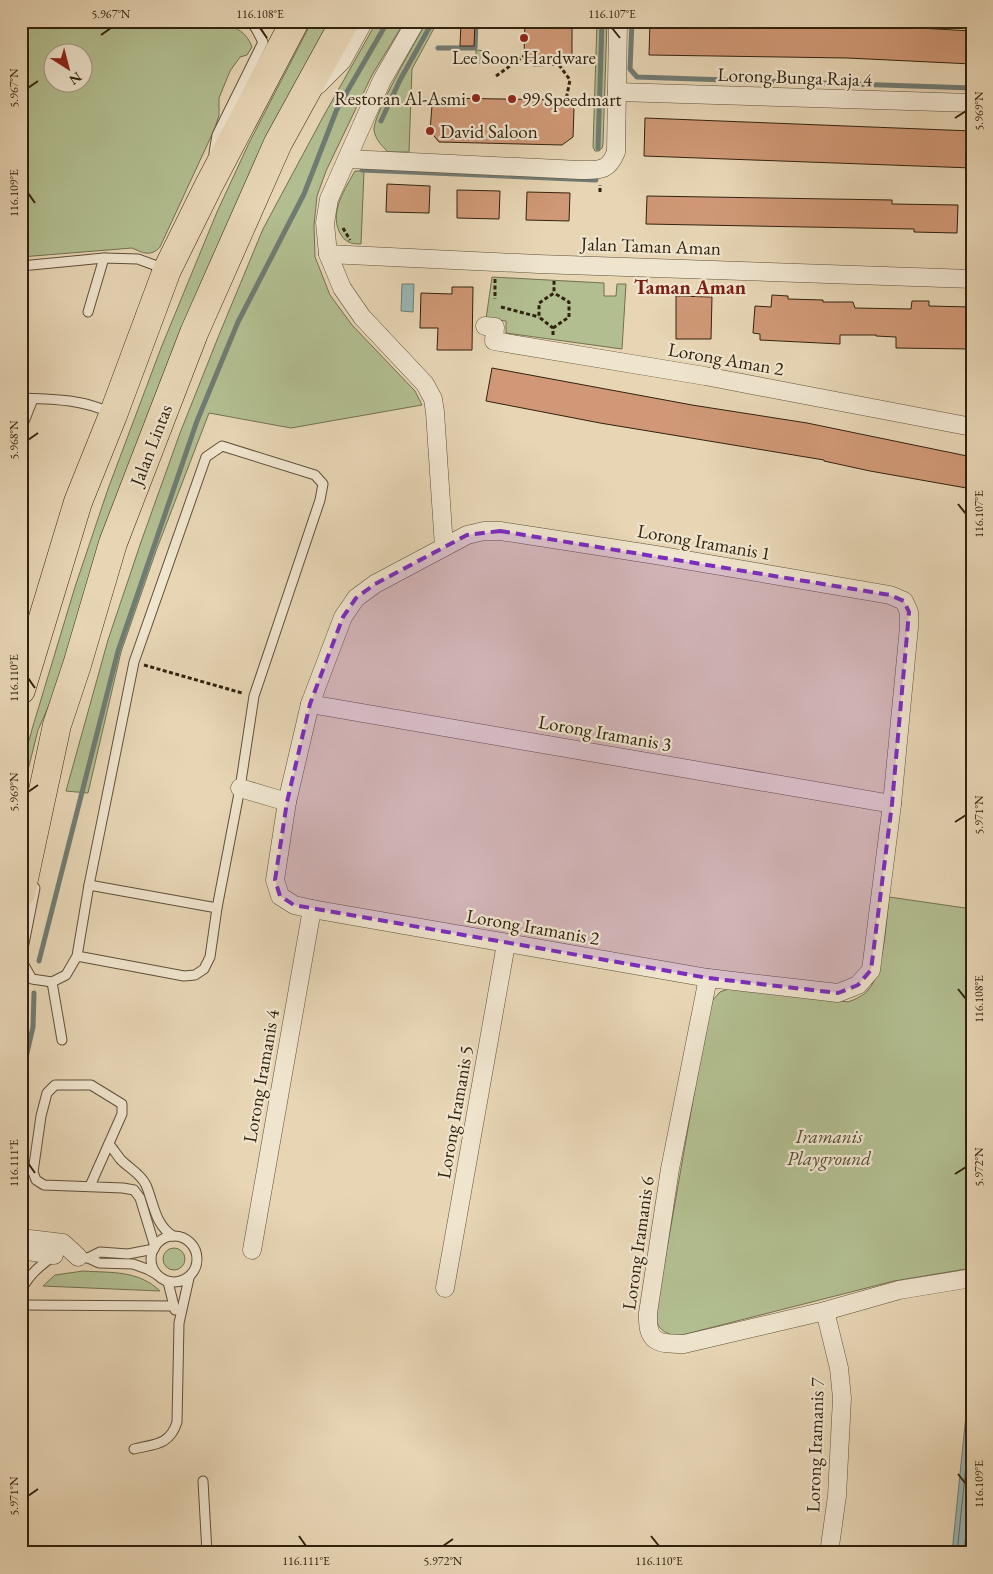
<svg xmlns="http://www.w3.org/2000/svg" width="993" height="1574" font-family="'EB Garamond',serif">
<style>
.green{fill:#b2be90;stroke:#72704f;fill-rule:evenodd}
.water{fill:#99b7b6;stroke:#707b73}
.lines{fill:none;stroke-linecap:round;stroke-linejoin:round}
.shore{stroke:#666c62;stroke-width:1}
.stream{stroke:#707b73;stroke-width:5}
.building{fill:#d09876;stroke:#32220e}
.service-casing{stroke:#5f4f38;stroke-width:11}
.minor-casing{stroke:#5f4f38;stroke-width:19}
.trunk-casing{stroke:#32220e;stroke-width:29}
.path{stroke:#32220e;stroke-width:3;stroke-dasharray:4 2.5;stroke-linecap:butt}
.service{stroke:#efe4ce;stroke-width:9}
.minor{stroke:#efe4ce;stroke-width:18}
.trunk{stroke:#e7d5b4;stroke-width:28}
.marked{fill:#7b2cbf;fill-opacity:0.2;stroke:#7b2cbf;stroke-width:4;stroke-dasharray:10 6;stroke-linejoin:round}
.ticks{fill:none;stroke:#32220e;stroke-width:2}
.poi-dot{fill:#8f2418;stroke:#efe4ce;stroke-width:2}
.labels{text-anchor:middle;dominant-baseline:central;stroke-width:4.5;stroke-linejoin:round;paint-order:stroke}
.poi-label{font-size:19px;fill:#32220e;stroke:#efe4ce;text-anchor:start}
.street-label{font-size:19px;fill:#32220e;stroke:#efe4ce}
.park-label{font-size:19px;font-style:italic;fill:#52492e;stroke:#efe4ce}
.neighbourhood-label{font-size:20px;font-weight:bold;fill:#7a1f14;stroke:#efe4ce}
.neatline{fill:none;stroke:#32220e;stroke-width:2}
.ticks-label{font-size:12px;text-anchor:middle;fill:#32220e}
</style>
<rect width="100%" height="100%" fill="#e7d5b4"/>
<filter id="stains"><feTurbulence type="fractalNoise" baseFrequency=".004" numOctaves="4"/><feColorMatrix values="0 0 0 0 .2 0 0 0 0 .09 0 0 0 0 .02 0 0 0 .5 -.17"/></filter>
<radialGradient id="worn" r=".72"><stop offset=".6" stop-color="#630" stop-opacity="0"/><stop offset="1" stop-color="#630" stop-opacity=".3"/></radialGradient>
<!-- green -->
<g class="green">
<path d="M21,21H219C233,27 246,30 252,47L247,55L240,57L230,71L219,98V115L215,128L160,247C151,257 143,253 132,248L21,257ZM52,52H82V82H52Z"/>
<polygon points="312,21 329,21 262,151 63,674 38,730 21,798 21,769 33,726 75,587 108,489 161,348 217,212 249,143"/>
<polygon points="377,21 405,21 372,75 326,171 317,196 314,225 315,257 330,295 352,325 415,391 422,405 291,428 209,413 156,551 121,652 88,793 66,791 108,640 141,542 180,433 219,335 263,229 323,117"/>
<path d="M427,21H438L412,69L409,152H388C382,146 375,139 374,130C373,114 417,39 427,21Z"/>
<polygon points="597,21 607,21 603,144 602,148 599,151 595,151 593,147"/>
<path d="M476,50L489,51C489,59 484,64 476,63Z"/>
<path d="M355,171H364L361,244C350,244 344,242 339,231C330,211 345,189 355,171Z"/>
<polygon points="492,277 604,283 604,296 616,296 617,284 626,284 622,349 506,333 506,321 486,319"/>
<path d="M889,897L972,909V1224L970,1247L972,1268L894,1281L682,1335C667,1336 659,1331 655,1317L710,1003L720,992L734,987L848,1002C856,999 863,996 868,990C884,973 886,922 889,897Z"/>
<circle cx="174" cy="1259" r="11"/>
<path d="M83,1271C112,1273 138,1270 160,1291L43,1286L55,1275Z"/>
</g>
<!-- water -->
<g class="water">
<polygon points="402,284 414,284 413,312 401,311"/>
<polygon points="972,1356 972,1553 952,1553"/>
</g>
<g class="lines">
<!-- shore -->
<g class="shore">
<polyline points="957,1553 972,1407"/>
<polyline points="964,1553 972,1471"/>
</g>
<!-- stream -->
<g class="stream">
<polyline points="632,21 630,69 637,77 972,88"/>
<polyline points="438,48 475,48 476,21"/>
<polyline points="381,121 400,80 433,21"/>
<polyline points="598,148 602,21"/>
<polyline points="362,170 596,180"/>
<polyline points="39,961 118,651 197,421 238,322 304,194 337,109 388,21"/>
<polyline points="21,1079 33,1027 34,993"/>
</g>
</g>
<!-- building -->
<g class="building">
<polygon points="461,21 475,21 474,46 460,46"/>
<polygon points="525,21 572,21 572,55 559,65 533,66 524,56"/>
<polygon points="650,21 848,24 972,31 972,64 847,58 649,55"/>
<polygon points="440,98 566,100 574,109 573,137 562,145 439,142 430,131 432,105"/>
<polygon points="645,118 972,131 972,168 644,156"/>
<polygon points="387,184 430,186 429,213 386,212"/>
<polygon points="457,190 500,191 499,219 457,218"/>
<polygon points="527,192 570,193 569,221 526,220"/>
<polygon points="647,196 892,200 892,204 958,205 957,233 914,232 914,229 646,224"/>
<polygon points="452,287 473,287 472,350 437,350 438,328 420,328 421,293 452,294"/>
<polygon points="772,295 788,296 788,299 823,300 823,302 853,302 855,308 911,309 912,301 929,301 929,306 972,307 972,349 896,348 896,337 876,336 876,335 840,335 840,344 760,340 760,334 753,333 755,306 771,307"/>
<polygon points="676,296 712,297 711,339 676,339"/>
<polygon points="492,368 692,405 807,423 972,457 972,489 870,471 824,461 824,460 600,423 486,401"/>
</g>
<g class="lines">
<defs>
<g id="service">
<polyline points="214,153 217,135 263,42 255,27 249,21"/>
<polyline points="21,266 104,258 138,259 165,269"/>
<polyline points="88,312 104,258"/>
<path d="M21,398C53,399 82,399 111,413"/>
<polyline points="21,429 33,399"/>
<polyline points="89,885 217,908"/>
<polyline points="21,959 35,888"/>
<polyline points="21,960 32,979 52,982 66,975 77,956 89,885 134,662 206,457 222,446 315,475 323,484 320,500 254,696 240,788 217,908 210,957 204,969 195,975 184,976 77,956"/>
<polyline points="52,982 62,1040"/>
<path d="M109,1144C113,1149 117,1155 121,1160C129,1168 141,1174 146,1185C154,1204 155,1225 173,1236"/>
<polyline points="90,1186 122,1114 122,1104 91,1085 55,1085 47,1093 41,1116 33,1172 36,1180 44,1185 123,1188 134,1190 140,1198 155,1247"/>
<circle cx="174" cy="1259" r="23"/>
<polyline points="75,1257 88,1258 99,1263 133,1264 147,1269 156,1274"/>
<polyline points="88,1258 100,1252 128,1254 154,1249"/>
<polyline points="168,1282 175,1310"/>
<path d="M21,1291C28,1275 40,1265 54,1256"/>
<polyline points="21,1305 174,1306"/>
<polyline points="21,1392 21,1438"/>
<path d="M134,1449C155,1444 170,1445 177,1422L179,1323L189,1278"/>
<polyline points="203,1481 207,1553"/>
</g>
<g id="minor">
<polyline points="416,21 382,80 329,199 325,223 328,254 342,288 362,317 425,384 433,399 435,412 444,547"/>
<polyline points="318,85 342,61 364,21"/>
<polyline points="617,92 972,103"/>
<path d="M348,159L580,170C599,170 608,172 616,152L618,21"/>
<polyline points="328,254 538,264 972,279"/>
<polyline points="485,326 495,327 494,341 705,376 972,427"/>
<polygon points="484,531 500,531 656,555 890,595 904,601 909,612 909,627 892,804 871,970 858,985 838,993 708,978 312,909 294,905 280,896 275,880 287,802 310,704 343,617 356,598 375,584 467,535"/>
<polyline points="310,704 892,804"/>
<polyline points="240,788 287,802"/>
<path d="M708,978L670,1169L648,1313C647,1343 657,1344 684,1344L825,1311L899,1290L972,1278"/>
<polyline points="21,1238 63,1243 78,1257"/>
<polyline points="21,1250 54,1255"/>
<polyline points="252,1250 312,909"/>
<polyline points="445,1288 506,944"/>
<polyline points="825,1311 839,1368 842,1398 837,1496 829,1553"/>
</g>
<g id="trunk">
<polyline points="21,690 78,502 113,415 167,270 209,185 295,21"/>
<polyline points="21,893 57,725 77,665 113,543 194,333 278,143 345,21"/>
</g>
</defs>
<!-- service casing -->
<use href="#service" class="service-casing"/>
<!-- minor casing -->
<use href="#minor" class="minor-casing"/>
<!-- trunk casing -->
<use href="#trunk" class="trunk-casing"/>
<!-- path -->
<g class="path">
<polyline points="559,65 570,80 566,100"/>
<polyline points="496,76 524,56"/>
<polyline points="600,192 600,185"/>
<polyline points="343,228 350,240"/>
<polyline points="495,279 495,299"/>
<polyline points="501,307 539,317"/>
<polyline points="553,328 569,317 569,302 554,293"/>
<polyline points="553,335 553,328 539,317 539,303 554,293 554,281"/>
<polyline points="144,665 242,693"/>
</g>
<!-- service -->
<use href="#service" class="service"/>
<!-- minor -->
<use href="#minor" class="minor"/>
<!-- trunk -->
<use href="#trunk" class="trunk"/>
</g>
<!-- marked area -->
<path class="marked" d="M500,531L890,595L904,601L909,612L892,804L871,970L858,985L838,993L708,978L294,905L280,896L275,880L287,802L310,704L343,617L356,598L375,584L467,535Z"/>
<!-- ticks -->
<path class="ticks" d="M260,28L267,38M612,28L620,38M101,35L111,28M28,88L38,81M955,118L966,111M28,193L35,203M28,440L38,433M958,504L966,514M28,678L35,688M28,792L38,785M955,822L966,815M958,989L966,999M28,1163L35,1173M955,1174L966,1167M958,1474L966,1484M28,1496L38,1489M299,1536L306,1546M651,1536L659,1546M443,1546L453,1539"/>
<!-- markers -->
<g class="poi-dot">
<circle cx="524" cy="38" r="5"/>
<circle cx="476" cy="98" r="5"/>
<circle cx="512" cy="99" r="5"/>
<circle cx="430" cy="131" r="5"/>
</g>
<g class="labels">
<!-- poi labels -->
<g class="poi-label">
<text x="524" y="57" text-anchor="middle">Lee Soon Hardware</text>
<text x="466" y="98" text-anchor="end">Restoran Al-Asmi</text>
<text x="522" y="99">99 Speedmart</text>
<text x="440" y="131">David Saloon</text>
</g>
<!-- street labels -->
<g class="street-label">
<text transform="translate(795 77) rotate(2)">Lorong Bunga Raja 4</text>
<text transform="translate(651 246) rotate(2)">Jalan Taman Aman</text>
<text transform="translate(726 359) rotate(10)">Lorong Aman 2</text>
<text transform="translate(151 445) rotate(-69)">Jalan Lintas</text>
<text transform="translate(704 542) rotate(10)">Lorong Iramanis 1</text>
<text transform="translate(605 733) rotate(10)">Lorong Iramanis 3</text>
<text transform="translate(533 927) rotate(10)">Lorong Iramanis 2</text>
<text transform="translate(261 1076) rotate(-80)">Lorong Iramanis 4</text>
<text transform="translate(455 1112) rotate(-80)">Lorong Iramanis 5</text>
<text transform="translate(638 1243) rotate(-82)">Lorong Iramanis 6</text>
<text transform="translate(815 1445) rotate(-88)">Lorong Iramanis 7</text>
</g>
<!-- park labels -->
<g class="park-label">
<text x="829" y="1136">Iramanis<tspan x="829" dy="22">Playground</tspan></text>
</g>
<!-- neighbourhood labels -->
<g class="neighbourhood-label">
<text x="690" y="287">Taman Aman</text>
</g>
</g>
<!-- margin -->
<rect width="993" height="1574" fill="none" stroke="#e7d5b4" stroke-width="55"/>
<!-- north arrow -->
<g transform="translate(68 68) rotate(144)"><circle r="24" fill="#efe4ce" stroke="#a39681"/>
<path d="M0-4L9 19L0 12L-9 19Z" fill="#8f2418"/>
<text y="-8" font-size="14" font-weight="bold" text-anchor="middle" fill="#32220e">N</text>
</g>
<rect x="28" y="28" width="938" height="1518" class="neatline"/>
<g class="ticks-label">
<text x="111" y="18">5.967°N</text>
<text x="260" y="18">116.108°E</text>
<text x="612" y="18">116.107°E</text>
<text transform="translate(14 88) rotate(-90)" y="4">5.967°N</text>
<text transform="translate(979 111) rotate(-90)" y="4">5.969°N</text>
<text transform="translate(14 193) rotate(-90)" y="4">116.109°E</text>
<text transform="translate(14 440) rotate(-90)" y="4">5.968°N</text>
<text transform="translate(979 514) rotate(-90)" y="4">116.107°E</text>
<text transform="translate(14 678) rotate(-90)" y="4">116.110°E</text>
<text transform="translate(14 792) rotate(-90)" y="4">5.969°N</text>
<text transform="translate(979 815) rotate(-90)" y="4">5.971°N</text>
<text transform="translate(979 999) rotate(-90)" y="4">116.108°E</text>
<text transform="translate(14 1163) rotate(-90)" y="4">116.111°E</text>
<text transform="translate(979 1167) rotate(-90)" y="4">5.972°N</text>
<text transform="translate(979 1484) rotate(-90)" y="4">116.109°E</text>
<text transform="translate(14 1496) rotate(-90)" y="4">5.971°N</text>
<text x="306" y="1565">116.111°E</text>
<text x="443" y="1565">5.972°N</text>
<text x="659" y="1565">116.110°E</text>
</g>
<rect width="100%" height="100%" filter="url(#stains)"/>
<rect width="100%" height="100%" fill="url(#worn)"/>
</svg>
